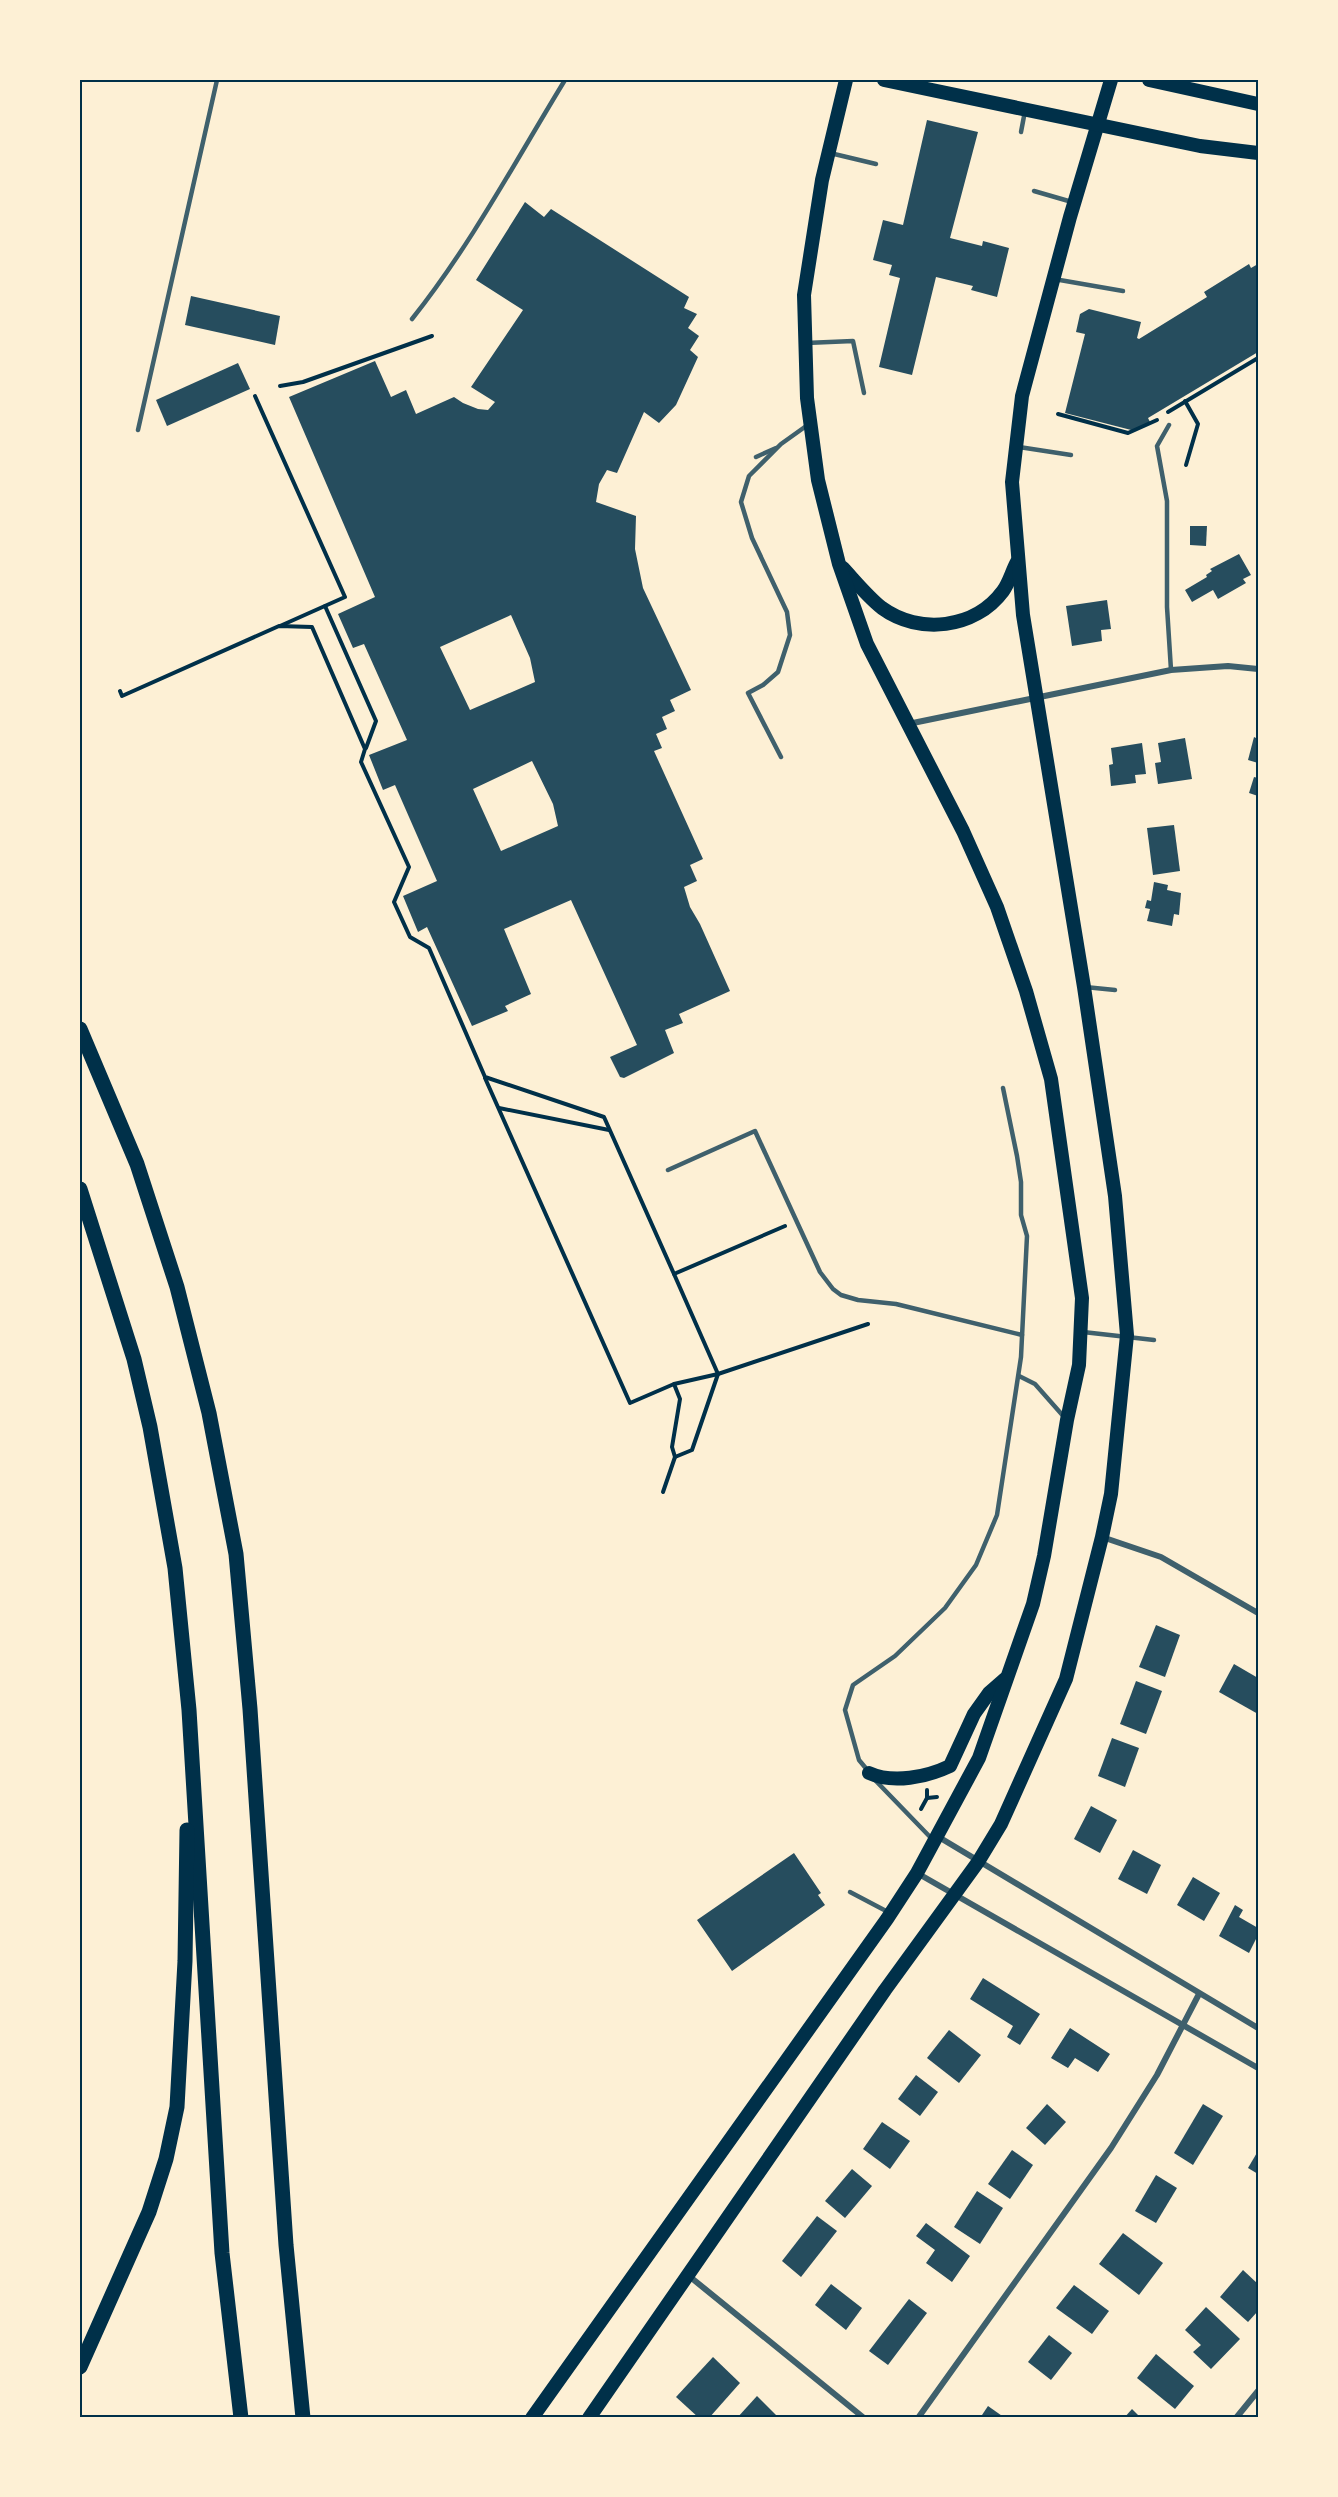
<svg xmlns="http://www.w3.org/2000/svg" width="1338" height="2497" font-family="Raleway,sans-serif">
<style>
.building{fill:#264d5e;fill-rule:evenodd}
.lines{fill:none;stroke-linecap:round;stroke-linejoin:round}
.path{stroke:#003049;stroke-width:4}
.service{stroke:#3f606c;stroke-width:4.5}
.minor{stroke:#3f606c;stroke-width:6}
.primary{stroke:#003049;stroke-width:14}
.trunk{stroke:#003049;stroke-width:14}
.motorway{stroke:#003049;stroke-width:15}
.neatline{fill:none;stroke:#003049;stroke-width:2}
</style>
<rect width="100%" height="100%" fill="#fdf0d5"/>
<!-- building -->
<g class="building">
<polygon points="927,120 978,132 950,238 982,246 983,241 1009,248 997,297 971,290 973,286 936,277 912,375 879,367 900,278 889,275 892,265 873,260 883,220 903,225"/>
<path d="M525,202L544,217L551,209L689,297L684,308L697,314L688,328L699,336L690,350L698,357L676,405L659,423L644,412L617,473L607,470L599,484L596,502L636,516L635,549L643,588L691,690L670,700L675,711L662,717L667,729L656,734L662,748L654,751L703,859L690,865L697,881L684,887L690,907L700,924L730,991L679,1014L683,1023L665,1030L674,1053L624,1078L620,1077L610,1057L637,1045L571,900L504,929L531,994L505,1006L508,1011L472,1026L427,927L418,932L403,896L437,881L395,785L383,790L369,755L407,740L364,644L353,648L338,614L375,597L289,397L375,361L391,397L406,390L416,414L454,397L463,403L478,409L488,410L495,402L471,387L523,310L476,280ZM511,615L530,658L535,682L470,710L440,647ZM532,761L553,804L558,826L501,851L473,789Z"/>
<polygon points="1249,264 1251,268 1258,264 1258,352 1148,418 1150,422 1135,431 1065,413 1085,334 1076,332 1080,314 1089,309 1141,322 1137,338 1139,339 1207,297 1204,292"/>
<polygon points="191,296 280,316 275,345 185,325"/>
<polygon points="238,363 250,389 167,426 156,400"/>
<polygon points="1190,526 1207,526 1206,546 1190,545"/>
<polygon points="1239,554 1251,575 1243,579 1246,583 1218,599 1213,590 1192,602 1185,590 1207,577 1206,575 1212,571 1210,569"/>
<polygon points="1107,600 1111,629 1101,630 1102,641 1072,646 1066,606"/>
<polygon points="1254,737 1258,739 1258,763 1248,760"/>
<polygon points="1185,738 1192,779 1158,784 1155,763 1161,762 1158,743"/>
<polygon points="1142,743 1146,774 1135,775 1136,783 1111,786 1109,765 1113,764 1111,748"/>
<polygon points="1254,777 1258,778 1258,796 1249,793"/>
<polygon points="1174,825 1180,871 1153,875 1147,828"/>
<polygon points="1154,882 1168,885 1167,890 1181,893 1179,915 1174,914 1172,926 1147,921 1150,909 1145,908 1147,900 1151,901"/>
<polygon points="1156,1625 1180,1635 1165,1677 1139,1667"/>
<polygon points="1234,1664 1258,1678 1258,1714 1219,1692"/>
<polygon points="1136,1681 1162,1691 1146,1734 1120,1724"/>
<polygon points="1112,1738 1139,1748 1125,1787 1098,1776"/>
<polygon points="1091,1806 1117,1820 1100,1853 1074,1839"/>
<polygon points="1133,1850 1161,1865 1147,1894 1118,1879"/>
<polygon points="794,1853 821,1893 818,1895 825,1905 732,1971 697,1920"/>
<polygon points="1193,1877 1220,1893 1204,1921 1177,1905"/>
<polygon points="1235,1905 1243,1910 1239,1917 1258,1928 1258,1935 1249,1953 1219,1936"/>
<polygon points="983,1978 1040,2014 1020,2045 1007,2037 1013,2026 970,1999"/>
<polygon points="1070,2028 1110,2054 1098,2072 1075,2058 1068,2068 1051,2058"/>
<polygon points="949,2030 981,2055 959,2083 927,2058"/>
<polygon points="916,2075 938,2092 920,2116 898,2099"/>
<polygon points="1047,2104 1066,2122 1045,2145 1026,2128"/>
<polygon points="1203,2104 1223,2116 1193,2165 1174,2153"/>
<polygon points="882,2122 910,2141 890,2169 863,2149"/>
<polygon points="1012,2150 1033,2165 1010,2199 988,2184"/>
<polygon points="1258,2151 1258,2174 1248,2168"/>
<polygon points="852,2169 872,2186 845,2218 825,2201"/>
<polygon points="1156,2175 1177,2188 1156,2223 1135,2211"/>
<polygon points="977,2191 1003,2208 980,2244 954,2227"/>
<polygon points="817,2216 837,2231 801,2277 782,2261"/>
<polygon points="926,2223 970,2256 952,2282 926,2263 935,2250 916,2236"/>
<polygon points="1123,2233 1163,2263 1139,2295 1099,2264"/>
<polygon points="1243,2270 1258,2284 1258,2311 1248,2322 1220,2297"/>
<polygon points="831,2284 862,2308 846,2330 815,2305"/>
<polygon points="1074,2285 1109,2311 1092,2334 1056,2308"/>
<polygon points="909,2299 927,2313 888,2365 869,2351"/>
<polygon points="1206,2307 1240,2339 1211,2369 1193,2352 1201,2345 1185,2330"/>
<polygon points="1049,2335 1072,2353 1051,2380 1028,2362"/>
<polygon points="1156,2354 1194,2386 1175,2409 1137,2378"/>
<polygon points="713,2357 740,2383 709,2418 699,2418 676,2397"/>
<polygon points="757,2396 779,2418 737,2418"/>
<polygon points="988,2406 1005,2418 980,2418"/>
<polygon points="1132,2409 1141,2418 1124,2418"/>
</g>
<g class="lines">
<!-- path -->
<g class="path">
<polyline points="280,386 303,382 432,336"/>
<polyline points="255,396 345,597 280,626"/>
<polyline points="1185,401 1198,424 1186,465"/>
<polyline points="1168,412 1258,358"/>
<polyline points="1058,414 1128,433 1157,420"/>
<polyline points="325,606 376,721 366,748"/>
<polyline points="120,691 122,696 279,626 312,627 365,749 361,762 409,867 394,902 410,937 429,948 485,1077 604,1117 674,1274"/>
<polyline points="485,1078 630,1403 674,1384 718,1374 868,1324"/>
<polyline points="499,1108 609,1130"/>
<polyline points="674,1384 680,1399 672,1447 675,1457 692,1450 718,1374 674,1274 785,1226"/>
<polyline points="663,1492 675,1457"/>
<polyline points="927,1798 937,1797"/>
<polyline points="921,1809 927,1798 927,1790"/>
</g>
<!-- service -->
<g class="service">
<polyline points="1021,132 1025,111"/>
<polyline points="830,153 876,164"/>
<polyline points="1034,191 1072,202"/>
<polyline points="1054,279 1123,291"/>
<path d="M412,319C471,245 516,160 565,80"/>
<polyline points="806,343 853,341 864,393"/>
<polyline points="1169,425 1157,446 1167,501 1167,607 1171,670"/>
<polyline points="138,430 217,80"/>
<polyline points="1019,447 1071,455"/>
<polyline points="756,457 776,448"/>
<polyline points="781,757 748,693 763,685 778,672 790,635 787,612 752,538 741,502 749,476 781,444 809,424"/>
<polyline points="1085,987 1115,990"/>
<polyline points="668,1170 755,1131 820,1272 833,1289 841,1295 858,1300 896,1304 1022,1335"/>
<polyline points="1083,1332 1154,1340"/>
<polyline points="1019,1376 1035,1384 1065,1418"/>
<polyline points="869,1772 859,1760 845,1710 853,1685 895,1656 945,1608 976,1565 997,1515 1021,1357 1027,1236 1021,1215 1021,1182 1017,1156 1003,1088"/>
<polyline points="874,1779 933,1840"/>
<polyline points="850,1892 888,1912"/>
</g>
<!-- minor -->
<g class="minor">
<polyline points="908,724 1171,670 1228,666 1258,669"/>
<polyline points="1102,1537 1161,1557 1258,1613"/>
<polyline points="937,1836 1258,2028"/>
<polyline points="917,1873 1258,2068"/>
<polyline points="689,2276 864,2418"/>
<polyline points="918,2418 1111,2148 1157,2075 1199,1994"/>
<polyline points="1236,2418 1258,2391"/>
</g>
<!-- primary -->
<g class="primary">
<path d="M843,568C855,581 868,597 882,608C919,635 975,629 1003,591C1009,583 1012,571 1017,562"/>
<path d="M869,1773C893,1784 927,1777 950,1766L974,1714L989,1693L1005,1679"/>
<polyline points="532,2418 887,1919 917,1873 979,1758 1033,1604 1044,1556 1067,1420 1079,1365 1082,1298 1051,1079 1026,991 997,907 963,831 867,644 839,564 818,480 807,398 804,295 822,180 846,80"/>
<polyline points="589,2418 885,1990 978,1862 1001,1824 1066,1679 1102,1537 1111,1494 1127,1335 1115,1196 1084,987 1023,615 1012,482 1022,396 1070,217 1111,80"/>
</g>
<!-- trunk -->
<g class="trunk">
<polyline points="884,80 1200,146 1258,153"/>
<polyline points="1149,80 1258,104"/>
</g>
<!-- motorway -->
<g class="motorway">
<polyline points="80,1029 137,1164 177,1287 209,1413 236,1554 250,1709 286,2245 303,2418"/>
<polyline points="80,1189 134,1359 150,1427 175,1568 189,1710 222,2253 241,2418"/>
<polyline points="80,2367 149,2212 166,2159 177,2107 185,1961 187,1830"/>
</g>
</g>
<!-- border -->
<rect width="1338" height="2497" fill="none" stroke="#fdf0d5" stroke-width="162"/>
<rect x="81" y="81" width="1176" height="2335" class="neatline"/>
</svg>
